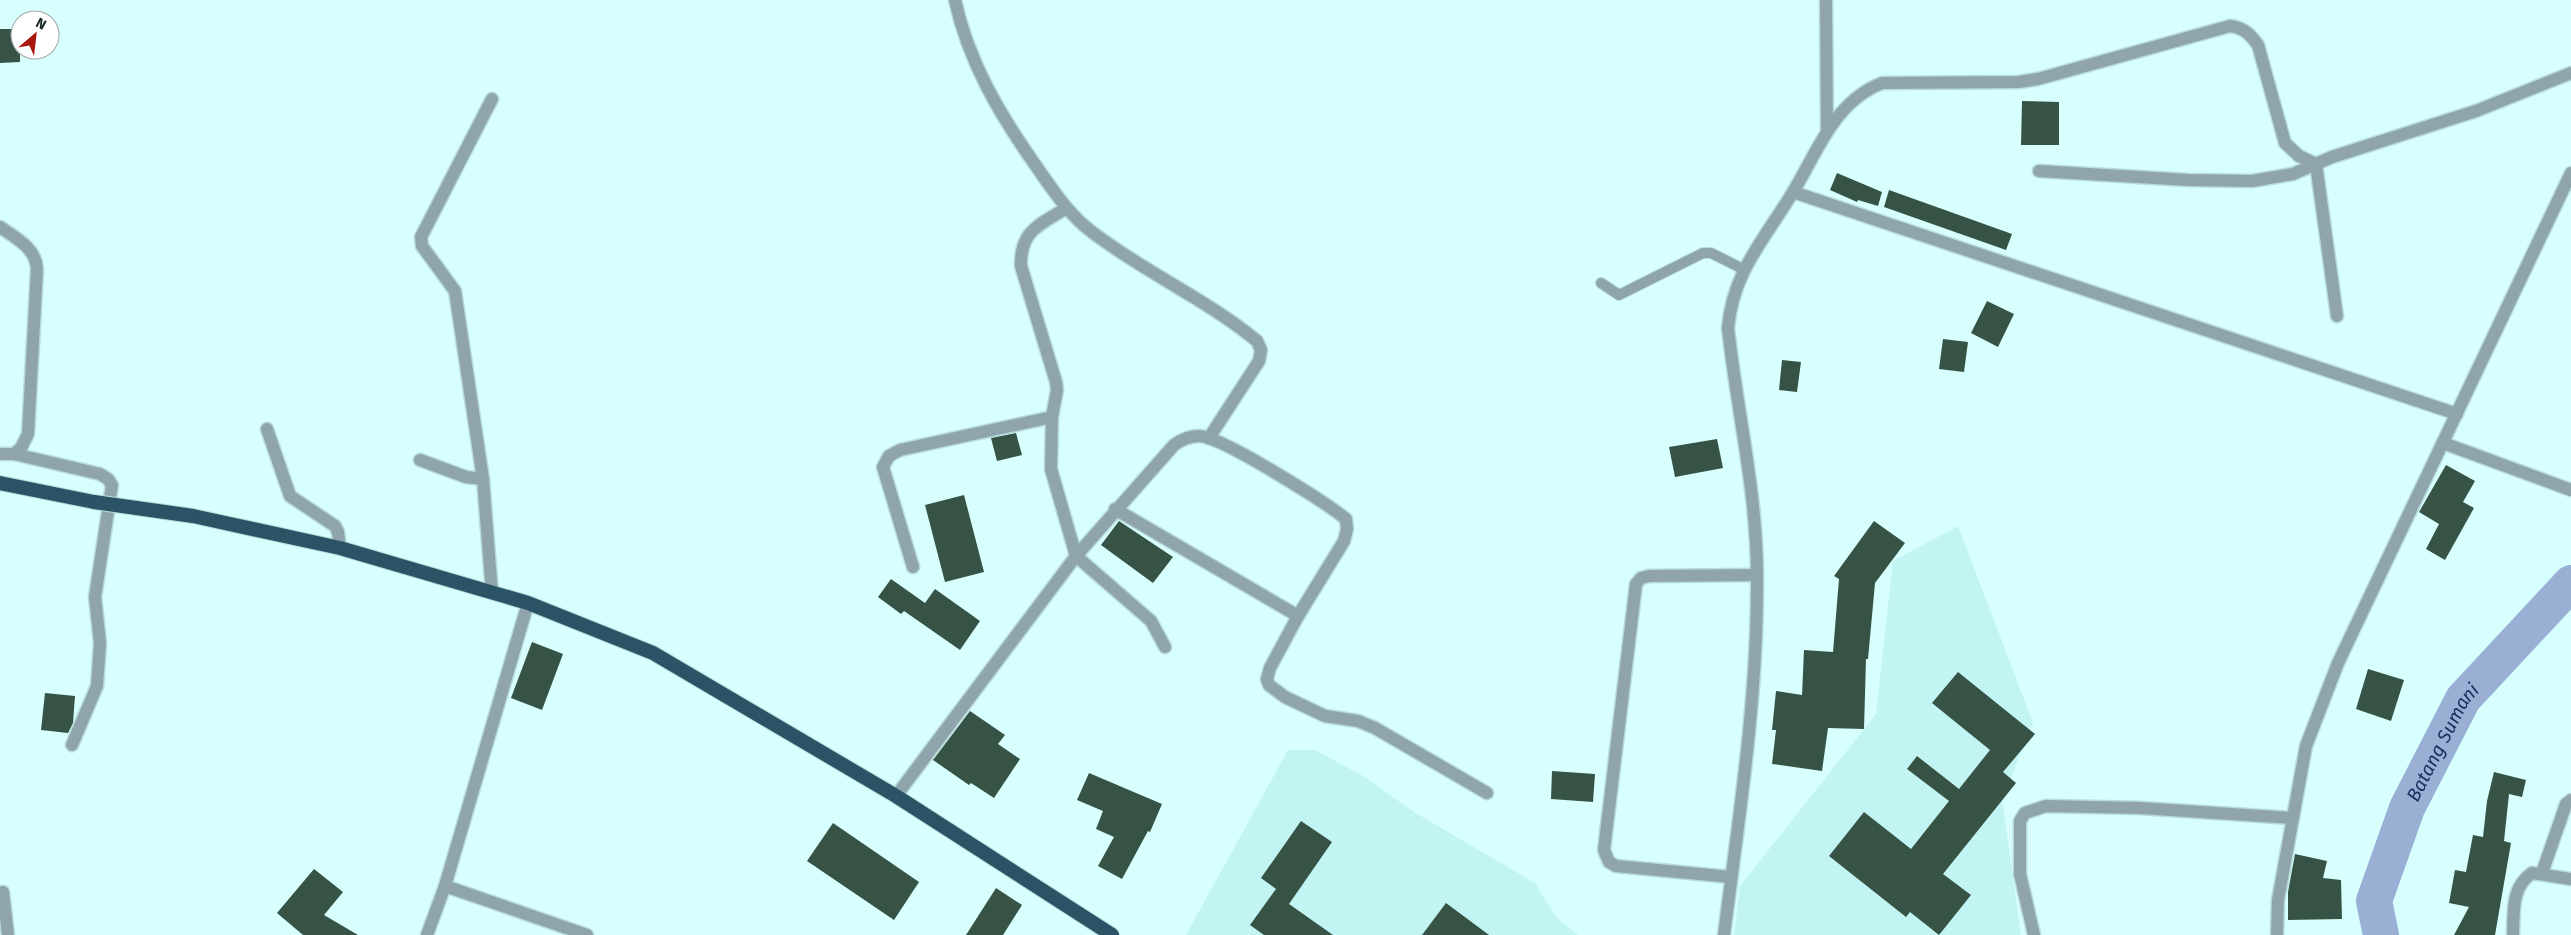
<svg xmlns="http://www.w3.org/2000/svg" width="2571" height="935" font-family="'Fira Sans',sans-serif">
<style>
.built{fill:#c2f4f3}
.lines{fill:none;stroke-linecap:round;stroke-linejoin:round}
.river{stroke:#99afd4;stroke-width:36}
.building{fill:#375345}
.service-casing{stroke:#b7dcdb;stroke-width:12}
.minor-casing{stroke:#b7dcdb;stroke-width:15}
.trunk-casing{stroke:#b7dcdb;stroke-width:16}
.service{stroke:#90a4ad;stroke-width:10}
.minor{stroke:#90a4ad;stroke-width:12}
.trunk{stroke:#2a5466;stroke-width:14}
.trunk-bridge-casing{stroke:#b7dcdb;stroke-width:16;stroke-linecap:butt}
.trunk-bridge{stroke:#2a5466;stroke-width:14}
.labels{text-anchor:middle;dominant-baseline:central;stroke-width:5;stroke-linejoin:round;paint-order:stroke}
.water-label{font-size:19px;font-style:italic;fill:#173160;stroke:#fff}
</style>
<rect width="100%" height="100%" fill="#d6fffe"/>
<!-- built -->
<g class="built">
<polygon points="1958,526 2033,723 2002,800 2021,935 1734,935 1740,886 1876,714 1893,561"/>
<polygon points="1288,750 1315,750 1365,777 1414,812 1535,883 1556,917 1578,935 1186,935"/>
</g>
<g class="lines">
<!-- river -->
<path class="river" id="s1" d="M2381,935L2374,901L2407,808L2463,699L2571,583"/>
</g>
<!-- building -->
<g class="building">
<polygon points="0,29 20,29 20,62 0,63"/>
<polygon points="2022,101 2059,102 2059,145 2021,145"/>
<polygon points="1837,173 1882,192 1878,206 1858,200 1857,202 1830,190"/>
<polygon points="1889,190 2012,234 2006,250 1884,207"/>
<polygon points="1987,301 2014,314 1998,347 1971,333"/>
<polygon points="1943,339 1968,342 1964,372 1939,369"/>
<polygon points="1782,360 1801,362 1797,392 1779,390"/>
<polygon points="1016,433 1022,455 997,461 991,438"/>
<polygon points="1717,439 1723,468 1675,477 1669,447"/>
<polygon points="2446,465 2475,481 2463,502 2474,508 2445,560 2426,549 2439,524 2419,512"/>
<polygon points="964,495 984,572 945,582 925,505"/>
<polygon points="1119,521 1173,557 1153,583 1101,545"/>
<polygon points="1874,521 1905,543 1875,583 1868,659 1866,659 1864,729 1828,728 1822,771 1772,764 1776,730 1772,730 1776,691 1802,695 1804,650 1833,652 1839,579 1834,576"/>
<polygon points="891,579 925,603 935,589 980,621 960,650 904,611 901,614 878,597"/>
<polygon points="532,642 563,654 542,710 511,698"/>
<polygon points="2368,669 2404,680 2391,721 2356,709"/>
<polygon points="1958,672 2035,734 2003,772 2016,783 1943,874 1971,895 1939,935 1910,912 1906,917 1829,856 1864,812 1911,849 1949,801 1907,769 1917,756 1959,789 1990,750 1932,703"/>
<polygon points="45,693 75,696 73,723 68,733 41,730"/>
<polygon points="970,711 1005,735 998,744 1020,759 994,798 971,783 969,785 933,760"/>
<polygon points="1552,771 1595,774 1593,802 1551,799"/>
<polygon points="2494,772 2526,780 2522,797 2509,794 2504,841 2511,843 2495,935 2454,935 2469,907 2449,903 2455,870 2466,872 2473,835 2483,837 2487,801"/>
<polygon points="1089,773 1162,804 1150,832 1148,831 1122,879 1098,866 1114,837 1096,829 1103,811 1077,800"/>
<polygon points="1301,821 1332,842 1289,904 1333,935 1264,935 1250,925 1276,889 1261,878"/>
<polygon points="833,823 919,882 894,920 807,861"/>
<polygon points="2295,854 2327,861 2323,878 2341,880 2342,919 2288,920 2288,892"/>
<polygon points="314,869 343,892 324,915 358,935 303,935 277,913"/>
<polygon points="996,888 1022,905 1003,935 966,935"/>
<polygon points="1446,903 1489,935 1422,935"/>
</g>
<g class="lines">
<defs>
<polyline id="service" points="1601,283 1619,295 1703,253 1711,253 1743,269"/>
<g id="minor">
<path d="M955,0C968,61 1000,115 1036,166C1053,190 1068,214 1092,232C1144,272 1206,299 1257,341L1261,350L1259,361L1209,438"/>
<polyline points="1826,0 1827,130"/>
<polyline points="2039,171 2188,180 2252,181 2293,174 2332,157 2476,111 2571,73"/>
<polyline points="1793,192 2457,414"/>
<path d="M1065,209C1039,225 1020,231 1021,266L1056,382L1057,390L1052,417L1051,469L1076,556L1151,621L1165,647"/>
<path d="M0,227C16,238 36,248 37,269L28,434L21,448L14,454H0"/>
<polyline points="267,429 290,496 335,526 338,532 340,548"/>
<polyline points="2443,443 2571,490"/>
<polyline points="14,454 100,474 108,479 112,485 95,597 100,643 97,686 72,745"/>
<polyline points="420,460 466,477 483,479 492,593"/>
<polyline points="483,479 455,291 422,246 421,237 492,99"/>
<polyline points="1115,509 1298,616"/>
<polyline points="913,567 883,467 889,456 900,450 1052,417"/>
<path d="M896,796L1076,556L1174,445C1182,439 1189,436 1199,436C1221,436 1325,502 1346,519L1347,529L1344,541L1298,616L1270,668L1267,679L1269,685L1285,697L1325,716L1358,721L1375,728L1487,793"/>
<polyline points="2542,873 2566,804 2571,800"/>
<polyline points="1731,877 1616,866 1609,862 1604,850 1636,584 1641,578 1649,576 1757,575"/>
<polyline points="445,886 587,935"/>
<polyline points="3,892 8,935"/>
<polyline points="427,935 445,886 528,603"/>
<path d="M1724,935C1739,816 1758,697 1757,576C1757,492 1737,411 1728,328C1733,271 1765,239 1793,192C1818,151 1834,102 1882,83L2019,82L2038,79L2230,26C2244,28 2250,34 2258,45L2285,143L2299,156L2316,164L2337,316"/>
<polyline points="2034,935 2020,874 2020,821 2025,813 2046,806 2140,808 2293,818"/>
<polyline points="2277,935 2278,900 2306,746 2338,663 2571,173"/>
<path d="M2513,935C2514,912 2511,887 2532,873L2571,879"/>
</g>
<g id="trunk">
<polyline points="0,483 94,502"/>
<polyline points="193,516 340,548 528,603 653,653 896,796 1112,935"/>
</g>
</defs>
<!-- service casing -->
<use href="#service" class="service-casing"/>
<!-- minor casing -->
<use href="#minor" class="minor-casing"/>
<!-- trunk casing -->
<use href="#trunk" class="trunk-casing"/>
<!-- service -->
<use href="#service" class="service"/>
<!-- minor -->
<use href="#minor" class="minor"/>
<!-- trunk -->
<use href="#trunk" class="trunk"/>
<defs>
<polyline id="trunk-bridge" points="94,502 193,516"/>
</defs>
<!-- trunk-bridge casing -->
<use href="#trunk-bridge" class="trunk-bridge-casing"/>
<!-- trunk-bridge -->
<use href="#trunk-bridge" class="trunk-bridge"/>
</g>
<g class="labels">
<!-- water labels -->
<g class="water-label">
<text stroke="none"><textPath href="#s1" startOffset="208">Batang Sumani</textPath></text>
</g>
</g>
<!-- north arrow -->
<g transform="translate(35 35) rotate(28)"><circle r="24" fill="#ffffff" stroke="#a2a8a8"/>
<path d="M0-4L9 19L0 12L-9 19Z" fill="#a9170f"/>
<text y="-8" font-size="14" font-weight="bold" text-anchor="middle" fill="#172626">N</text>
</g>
</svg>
